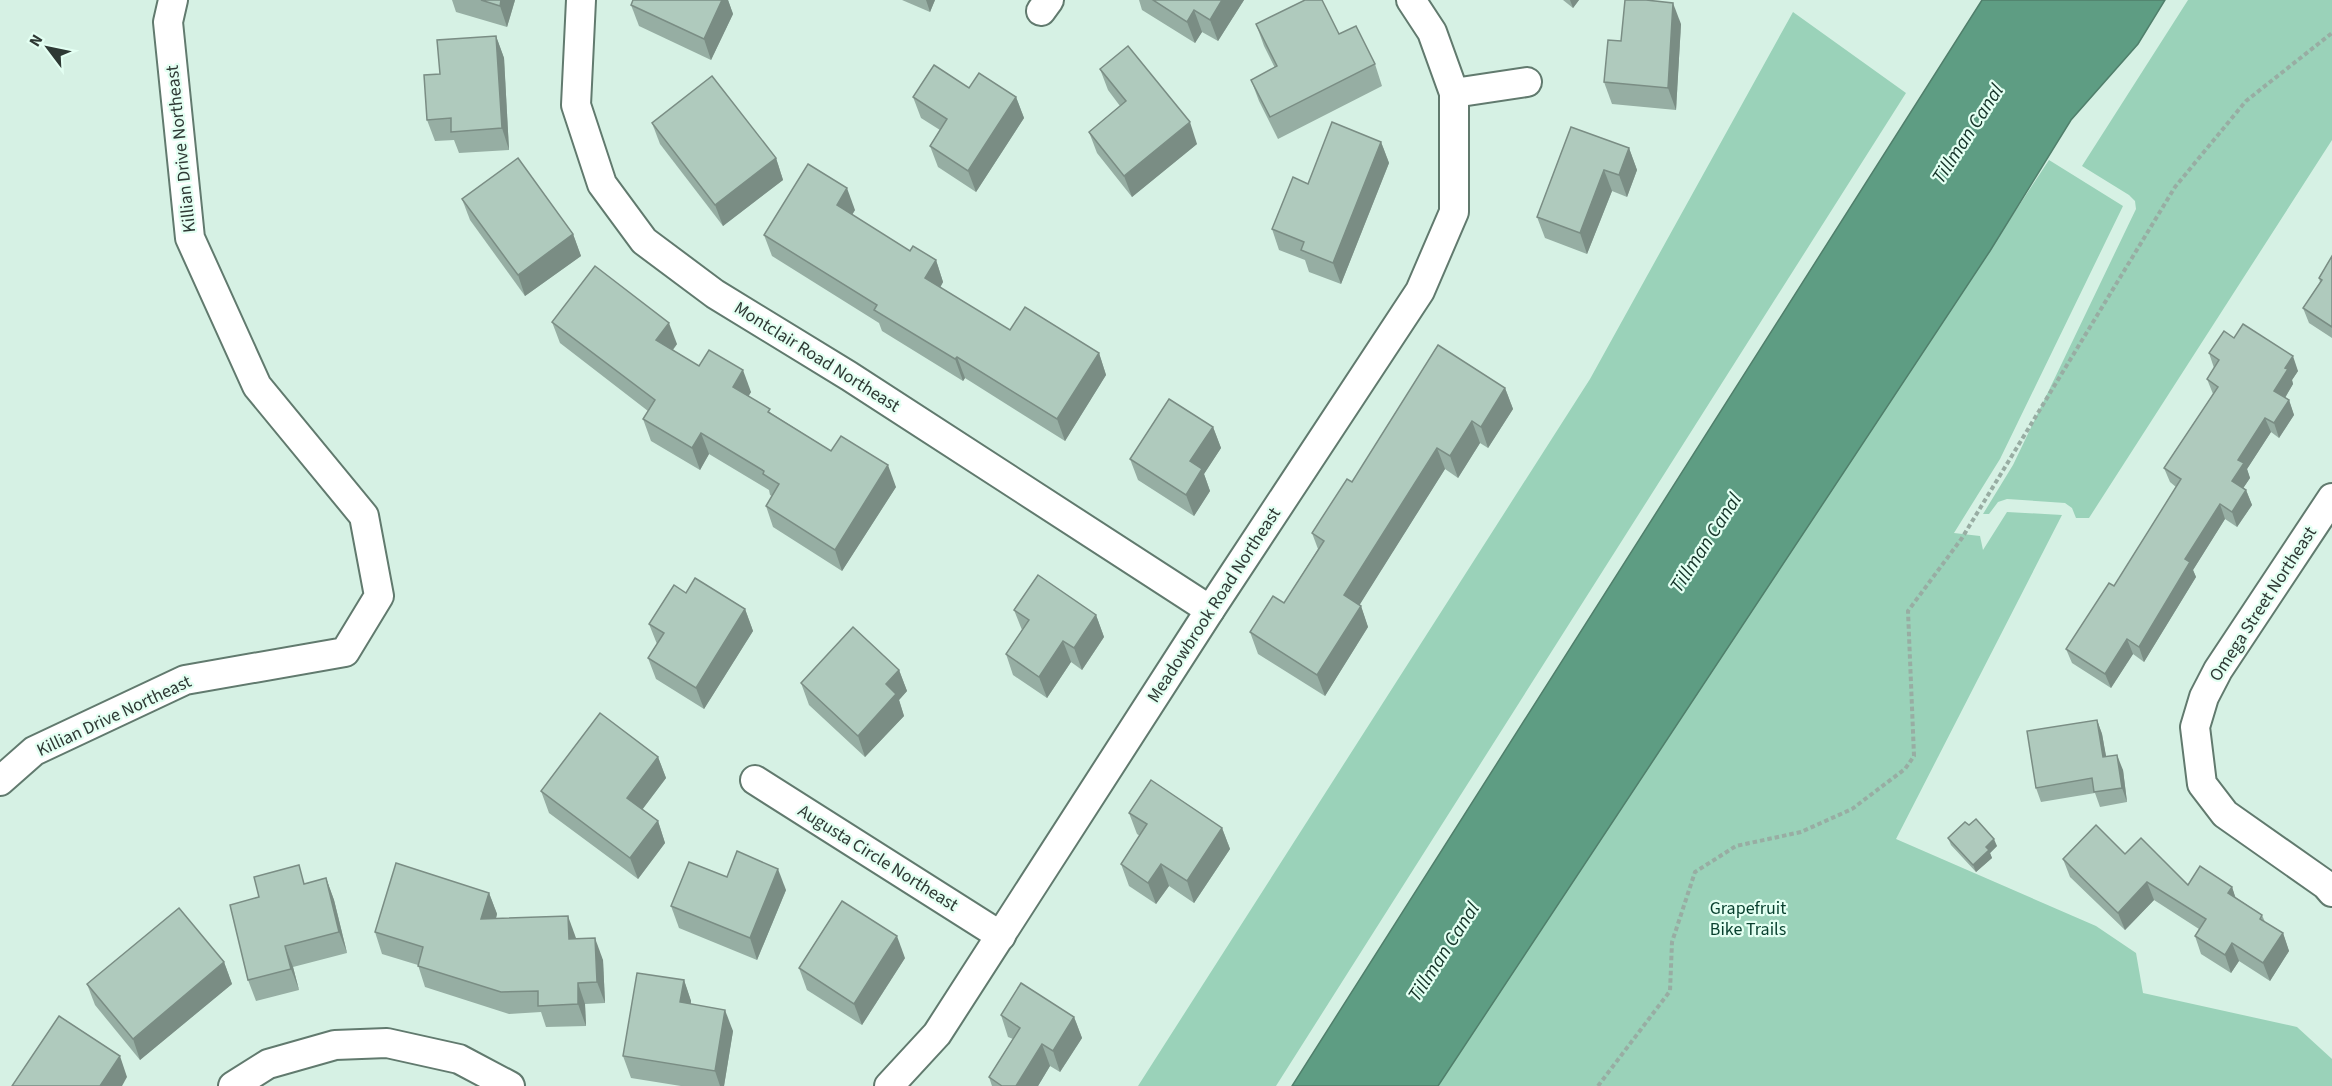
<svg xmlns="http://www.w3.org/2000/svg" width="2332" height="1086" font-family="'Source Sans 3',sans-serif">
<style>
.green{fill:#9ad2b9}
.water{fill:#5e9d83;stroke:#507f6b;stroke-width:1.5}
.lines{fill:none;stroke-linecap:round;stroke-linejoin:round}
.street-casing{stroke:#617a6e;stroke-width:32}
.path{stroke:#98ada3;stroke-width:4;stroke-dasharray:4.5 3;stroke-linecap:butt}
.street{stroke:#fff;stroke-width:28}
.wall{fill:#96aea3}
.shaded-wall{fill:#7a8d84}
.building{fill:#afcabd;stroke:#7a8d84;stroke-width:1.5}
.labels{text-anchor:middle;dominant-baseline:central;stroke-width:4.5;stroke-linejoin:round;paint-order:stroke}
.street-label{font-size:18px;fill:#2e3934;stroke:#e3fff2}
.park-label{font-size:18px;fill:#073f2d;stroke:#e3fff2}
.water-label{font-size:20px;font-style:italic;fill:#143227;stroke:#e3fff2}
</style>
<rect width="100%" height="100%" fill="#d6f1e4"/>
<!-- green -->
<g class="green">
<polygon points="2188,0 2332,0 2332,140 2089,518 2076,518 2072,508 2065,503 2007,499 1998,502 1989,514 1983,514 2013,465 2136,209 2135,201 2129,195 2082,166"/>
<polygon points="1793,12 1906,93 1276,1086 1138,1086 1590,379"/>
<polygon points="2049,160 2123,206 2000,459 1954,533 1980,536 1983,550 2007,512 2062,515 1896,839 2096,926 2136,953 2143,993 2297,1027 2332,1059 2332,1086 1438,1086"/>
</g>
<!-- water -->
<polygon class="water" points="1982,0 2165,0 2138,44 2071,120 1990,251 1438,1086 1292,1086"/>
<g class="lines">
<defs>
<g id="street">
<polyline points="581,0 576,105 602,184 644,241 715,294 849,376 1210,610"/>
<polyline points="1041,11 1049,0"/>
<polyline points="1454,93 1527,82"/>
<polyline points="2332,498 2218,670 2204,697 2195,727 2202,784 2225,814 2326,885 2332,892"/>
<polyline points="755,780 1001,936"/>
<polyline points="0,781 34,751 185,680 345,652 379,596 364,516 257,386 190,238 168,22 173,0"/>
<polyline points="233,1086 268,1064 335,1045 387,1043 459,1059 510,1086"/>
<polyline points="889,1086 937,1034 1210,610 1420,291 1454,212 1454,93 1432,32 1411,0"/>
</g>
</defs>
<!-- street casing -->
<use href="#street" class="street-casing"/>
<!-- path -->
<polyline class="path" points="1598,1086 1670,991 1672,942 1695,872 1736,846 1801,832 1852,809 1905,769 1914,756 1908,611 1962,538 2175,187 2246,101 2332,33"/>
<!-- street -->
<use href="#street" class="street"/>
</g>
<!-- wall -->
<g class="wall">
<polygon points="452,0 515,0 507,27 456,12"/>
<polygon points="633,0 728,0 733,14 711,60 639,26 631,5"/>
<polygon points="902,0 935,0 930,12"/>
<polygon points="1139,0 1244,0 1218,41 1202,32 1195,43 1142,10"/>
<polygon points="1563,0 1579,0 1573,8"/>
<polygon points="1256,24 1339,34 1375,64 1382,86 1278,139 1259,101 1251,80 1275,68 1264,46"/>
<polygon points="1681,24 1676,110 1612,104 1604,82"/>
<polygon points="496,36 504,58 509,150 459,153 454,140 435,141 427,120 440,74"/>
<polygon points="1100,69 1197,144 1132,197 1097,153 1089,132 1120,106 1108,90"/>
<polygon points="969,88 1016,97 1024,118 976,192 938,167 930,146 940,130 921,118 913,97"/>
<polygon points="652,123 776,158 783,180 723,226 660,144"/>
<polygon points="1381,142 1389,163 1341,284 1309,272 1305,260 1279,250 1272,229 1308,184"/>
<polygon points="1629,148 1637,170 1627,197 1612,191 1587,254 1545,238 1537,217"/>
<polygon points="462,199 573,234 581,256 525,296 470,220"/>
<polygon points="855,210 852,215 910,251 936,260 943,282 940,288 1010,330 1099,353 1106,375 1065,441 965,378 963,381 882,331 879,323 772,256 764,235"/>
<polygon points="2332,256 2332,338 2309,323 2303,308 2320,282 2319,278"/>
<polygon points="552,322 677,344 673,350 699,366 751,392 748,396 771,413 831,451 896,487 842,571 773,527 766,506 772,496 770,495 769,490 709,454 700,470 651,441 643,419 648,411 560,343"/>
<polygon points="2234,338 2298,371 2292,380 2293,384 2285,398 2289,400 2294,415 2279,438 2271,432 2247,469 2250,478 2243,488 2246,490 2252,505 2237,527 2225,519 2193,570 2196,577 2144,662 2133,654 2111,688 2072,663 2066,649 2114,586 2176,487 2170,482 2164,468 2213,394 2207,379 2214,368 2209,353"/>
<polygon points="1505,388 1513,409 1488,448 1480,443 1458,478 1445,469 1359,605 1361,606 1368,627 1325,696 1258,654 1250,632 1284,603 1318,549 1312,533 1352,482"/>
<polygon points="1213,427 1221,448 1204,474 1210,491 1194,516 1138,480 1130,459"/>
<polygon points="686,593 745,609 753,631 704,709 656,679 648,658 657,644 649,624"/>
<polygon points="1014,610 1096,615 1104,637 1082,670 1071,662 1047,698 1013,675 1006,654 1022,630"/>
<polygon points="899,670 907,691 899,700 904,716 865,757 809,705 801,683"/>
<polygon points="2097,720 2102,734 2106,757 2123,770 2127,802 2100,807 2095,793 2041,802 2036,788"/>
<polygon points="658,757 666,778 642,810 658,821 665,843 638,879 549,813 541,791"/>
<polygon points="1129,813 1222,828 1230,849 1194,903 1169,886 1156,904 1129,886 1121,864 1140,836 1137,834"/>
<polygon points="1969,825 1997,846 1990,853 1992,858 1976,872 1951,845 1948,838"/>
<polygon points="2125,854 2188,885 2232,887 2235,897 2262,915 2265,922 2283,933 2289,951 2270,981 2239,961 2231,973 2201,954 2195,936 2199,929 2154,900 2125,930 2070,877 2063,859"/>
<polygon points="727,877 786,890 757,960 679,928 671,906"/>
<polygon points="326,878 334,900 347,953 293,967 299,990 256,1001 248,980 305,884"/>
<polygon points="489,893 497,914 496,919 576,938 576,939 603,960 605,1003 585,1004 586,1026 546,1027 541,1012 509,1014 425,987 418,965 382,954 375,932"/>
<polygon points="905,958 862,1025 807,990 799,968"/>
<polygon points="224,962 232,984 140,1060 95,1005 87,984"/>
<polygon points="684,980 691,1001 691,1004 733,1031 724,1086 681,1086 631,1078 623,1056"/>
<polygon points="1001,1015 1074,1017 1082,1038 1060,1072 1050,1066 1038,1086 992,1086 989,1077 1013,1039 1008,1037"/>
</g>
<!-- shaded-wall -->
<g class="shaded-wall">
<polygon points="501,0 515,0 507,27 500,6"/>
<polygon points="722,0 728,0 733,14 711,60 704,39"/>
<polygon points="926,0 935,0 930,12"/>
<polygon points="1222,0 1244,0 1218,41 1210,20"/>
<polygon points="1570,0 1579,0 1573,8"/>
<polygon points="1673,3 1681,24 1676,110 1668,88"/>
<polygon points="1194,10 1202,32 1195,43 1187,22"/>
<polygon points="496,36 504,58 509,150 502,128"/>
<polygon points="1016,97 1024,118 976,192 968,171"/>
<polygon points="1190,122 1197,144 1132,197 1124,176"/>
<polygon points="1381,142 1389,163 1341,284 1333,263"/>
<polygon points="1629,148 1637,170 1627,197 1619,175"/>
<polygon points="776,158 783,180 723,226 715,205"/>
<polygon points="1604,170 1612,191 1587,254 1580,233"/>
<polygon points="847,188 855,210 844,227 837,205"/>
<polygon points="573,234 581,256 525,296 518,275"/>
<polygon points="936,260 943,282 933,300 925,278"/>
<polygon points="669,323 677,344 664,361 656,340"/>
<polygon points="1099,353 1106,375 1065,441 1057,419"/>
<polygon points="2293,356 2298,371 2292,380 2293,384 2280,406 2274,391 2285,368"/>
<polygon points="957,357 965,378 963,381 955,359"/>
<polygon points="743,370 751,392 741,409 733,387"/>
<polygon points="1505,388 1513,409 1488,448 1481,427"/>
<polygon points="2289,400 2294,415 2279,438 2274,423"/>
<polygon points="2265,418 2271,432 2247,469 2250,478 2238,496 2232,481 2238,460"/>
<polygon points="1472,421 1480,443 1458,478 1450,456"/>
<polygon points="1213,427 1221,448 1204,474 1210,491 1194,516 1186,495 1190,461"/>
<polygon points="701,433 709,454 700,470 692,448"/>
<polygon points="1437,448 1445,469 1352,617 1344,595"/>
<polygon points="888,465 896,487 842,571 835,550"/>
<polygon points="2246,490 2252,505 2237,527 2232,512"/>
<polygon points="2220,504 2225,519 2193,570 2196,577 2144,662 2139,647 2185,559"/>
<polygon points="1361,606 1368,627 1325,696 1317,675"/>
<polygon points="745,609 753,631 704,709 696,688"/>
<polygon points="1096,615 1104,637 1082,670 1074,648"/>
<polygon points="2127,639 2133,654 2111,688 2105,674"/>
<polygon points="1063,641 1071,662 1047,698 1039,677"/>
<polygon points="899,670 907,691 899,700 904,716 865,757 858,736 886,684"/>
<polygon points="2097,720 2102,734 2109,772 2103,757"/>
<polygon points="2117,755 2123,770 2127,802 2122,788"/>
<polygon points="658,757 666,778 635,819 627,798"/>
<polygon points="658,821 665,843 638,879 630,858"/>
<polygon points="1222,828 1230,849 1194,903 1187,881"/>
<polygon points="1994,839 1997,846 1990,853 1992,858 1976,872 1973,865 1986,847"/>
<polygon points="1161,864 1169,886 1156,904 1148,883"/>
<polygon points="778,869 786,890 757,960 750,938"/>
<polygon points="326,878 334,900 347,953 339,932"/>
<polygon points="2147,882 2154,900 2125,930 2118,913"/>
<polygon points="2232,887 2238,905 2228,893"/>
<polygon points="489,893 497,914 489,941 481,919"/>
<polygon points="568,916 576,938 576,961 569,939"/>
<polygon points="2283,933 2289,951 2270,981 2263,963"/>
<polygon points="897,936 905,958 862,1025 854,1004"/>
<polygon points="595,938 603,960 605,1003 597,982"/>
<polygon points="2232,943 2239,961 2231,973 2225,955"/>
<polygon points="285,946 293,967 299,990 291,969"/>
<polygon points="224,962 232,984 140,1060 133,1039"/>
<polygon points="684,980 691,1001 688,1024 680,1002"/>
<polygon points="578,983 585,1004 586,1026 578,1004"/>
<polygon points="725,1010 733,1031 724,1086 720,1086 715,1071"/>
<polygon points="1074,1017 1082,1038 1060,1072 1053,1051"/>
<polygon points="1042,1044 1050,1066 1038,1086 1016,1086"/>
<polygon points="120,1056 127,1077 122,1086 100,1086"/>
</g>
<!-- building -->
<g class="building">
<polygon points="481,0 501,0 500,6"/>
<polygon points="633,0 722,0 704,39 631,5"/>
<polygon points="1153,0 1222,0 1210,20 1194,10 1187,22"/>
<polygon points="1305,0 1322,0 1339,34 1356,26 1375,64 1270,117 1251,80 1277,66 1256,24"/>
<polygon points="1625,0 1646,0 1673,3 1668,88 1604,82 1608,40 1621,41"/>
<polygon points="496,36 502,128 451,132 451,118 427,120 424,75 440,74 437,40"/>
<polygon points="1128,46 1190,122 1124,176 1089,132 1126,101 1100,69"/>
<polygon points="934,65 969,88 979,73 1016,97 968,171 930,146 947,119 913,97"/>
<polygon points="712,76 776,158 715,205 652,123"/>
<polygon points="1332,122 1381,142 1333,263 1301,250 1304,242 1272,229 1293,177 1308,184"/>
<polygon points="1571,127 1629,148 1619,175 1604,170 1580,233 1537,217"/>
<polygon points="518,158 573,234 518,275 462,199"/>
<polygon points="808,164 847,188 837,205 910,251 913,246 936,260 925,278 1010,330 1025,307 1099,353 1057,419 957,357 955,359 874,310 877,305 764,235"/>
<polygon points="2332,256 2332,327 2303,308 2322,280 2319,278"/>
<polygon points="595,266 669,323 656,340 699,366 709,350 743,370 733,387 770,409 768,412 831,451 841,436 888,465 835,550 766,506 779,484 763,474 764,471 701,433 692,448 643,419 655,400 552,322"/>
<polygon points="2243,324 2293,356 2285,368 2288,369 2274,391 2289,400 2274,423 2265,418 2238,460 2244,463 2232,481 2246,490 2232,512 2220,504 2185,559 2190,562 2139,647 2127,639 2105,674 2066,649 2109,583 2114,586 2181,479 2164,468 2218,387 2207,379 2219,360 2209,353 2224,331 2234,338"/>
<polygon points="1438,345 1505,388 1481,427 1472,421 1450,456 1437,448 1344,595 1361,606 1317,675 1250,632 1273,596 1284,603 1324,541 1312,533 1347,479 1352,482"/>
<polygon points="1169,399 1213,427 1190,461 1202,469 1186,495 1130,459"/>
<polygon points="1038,575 1096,615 1074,648 1063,641 1039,677 1006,654 1029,620 1014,610"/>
<polygon points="695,578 745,609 696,688 648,658 664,633 649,624 674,585 686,593"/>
<polygon points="853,627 899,670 886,684 896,694 858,736 801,683"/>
<polygon points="600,713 658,757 627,798 658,821 630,858 541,791"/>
<polygon points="2097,720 2103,757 2117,755 2122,788 2094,792 2092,778 2036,788 2027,731"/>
<polygon points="1151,780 1222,828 1187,881 1161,864 1148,883 1121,864 1147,824 1129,813"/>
<polygon points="1976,819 1994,839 1986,847 1989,850 1973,865 1948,838 1965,822 1969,825"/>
<polygon points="2096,825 2125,854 2141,838 2188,885 2200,866 2232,887 2228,893 2262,915 2260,919 2283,933 2263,963 2232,943 2225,955 2195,936 2206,919 2147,882 2118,913 2063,859"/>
<polygon points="737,851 778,869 750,938 671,906 689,862 727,877"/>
<polygon points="396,863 489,893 481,919 568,916 569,939 595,938 597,982 578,983 578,1004 538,1006 538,991 501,992 418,966 423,947 375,932"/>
<polygon points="299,865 304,884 326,878 339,932 285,946 291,969 248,980 230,905 259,897 254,877"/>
<polygon points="842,901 897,936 854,1004 799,968"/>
<polygon points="179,908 224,962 133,1039 87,984"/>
<polygon points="637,973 684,980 680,1002 725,1010 715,1071 623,1056"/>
<polygon points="1021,983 1074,1017 1053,1051 1042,1044 1016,1086 1002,1086 989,1077 1020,1028 1001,1015"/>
<polygon points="59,1016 120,1056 100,1086 12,1086"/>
</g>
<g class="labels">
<!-- street labels -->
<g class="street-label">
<text transform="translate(181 149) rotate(-96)">Killian Drive Northeast</text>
<text transform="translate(817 357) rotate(32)">Montclair Road Northeast</text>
<text transform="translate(2263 604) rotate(-57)">Omega Street Northeast</text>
<text transform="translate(1214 605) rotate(-57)">Meadowbrook Road Northeast</text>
<text transform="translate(114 716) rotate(-25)">Killian Drive Northeast</text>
<text transform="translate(878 858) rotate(32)">Augusta Circle Northeast</text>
</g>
<!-- park labels -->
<g class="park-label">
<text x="1748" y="908">Grapefruit<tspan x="1748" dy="21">Bike Trails</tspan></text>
</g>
<!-- water labels -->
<g class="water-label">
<text transform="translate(1968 134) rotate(-57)">Tillman Canal</text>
<text transform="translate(1706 543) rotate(-57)">Tillman Canal</text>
<text transform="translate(1444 952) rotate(-57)">Tillman Canal</text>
</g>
</g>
<!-- north arrow -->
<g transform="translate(48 48) rotate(302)" stroke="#e3fff2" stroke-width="4.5" paint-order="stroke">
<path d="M0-4.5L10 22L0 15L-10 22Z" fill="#2e3934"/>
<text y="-9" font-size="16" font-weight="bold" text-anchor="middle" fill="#2e3934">N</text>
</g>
</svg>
